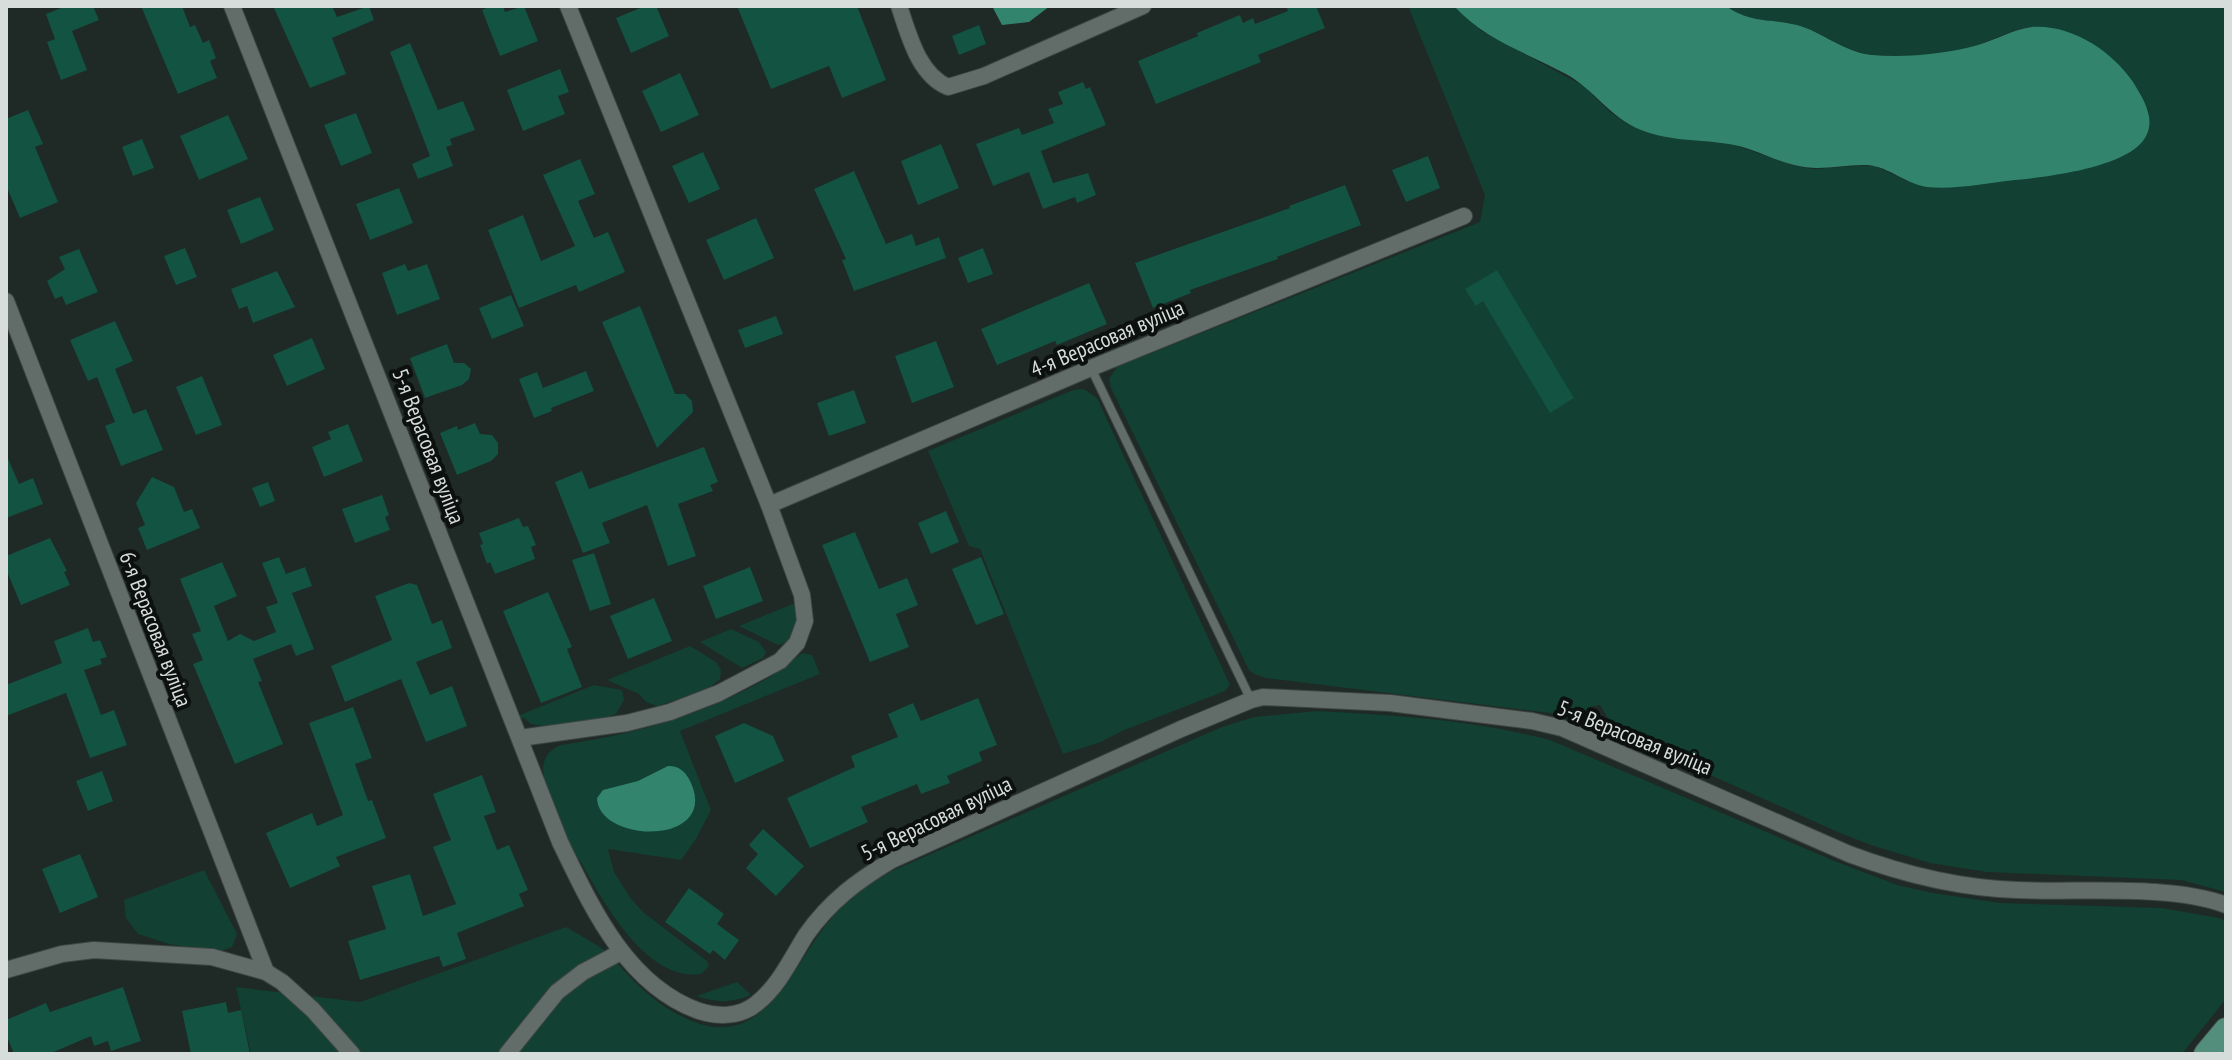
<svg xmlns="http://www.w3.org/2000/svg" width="2232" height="1060" font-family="'PT Sans Narrow',sans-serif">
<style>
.green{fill:#124032}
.water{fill:#33846c}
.building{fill:#125341}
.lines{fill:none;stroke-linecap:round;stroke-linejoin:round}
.lane-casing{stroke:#3e4643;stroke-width:10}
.street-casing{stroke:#3e4643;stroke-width:18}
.primary-casing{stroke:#3e4643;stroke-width:26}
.lane{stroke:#626d69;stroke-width:8}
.street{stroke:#626d69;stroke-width:16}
.primary{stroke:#538d7b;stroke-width:24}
.labels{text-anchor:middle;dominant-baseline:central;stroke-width:8;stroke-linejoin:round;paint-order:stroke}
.street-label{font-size:22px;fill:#d6ddda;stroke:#0c100e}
</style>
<rect width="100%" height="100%" fill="#1f2925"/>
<!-- green -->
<g class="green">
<path d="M1408,6H1454L1482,31L1584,86L1610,112L1626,123L1665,136L1735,145L1792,165L1813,169L1873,165L1907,181L2149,112C2127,68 2088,25 2033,27C2015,28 1998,38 1981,44C1949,55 1907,58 1873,55C1843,52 1826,33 1800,26C1769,17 1755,26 1726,6H2226V892L2181,880L1987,872L1930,863L1871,845L1840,833L1623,736L1611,723L1600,705L1591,707L1590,714L1582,717L1266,678L1254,674L1249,670L1111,388L1109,379L1117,367L1480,222L1485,195Z"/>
<polygon points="1084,389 1097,398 1230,685 1225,691 1122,731 1101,742 1063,754 980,549 969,546 928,451 1073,390"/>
<path d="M795,603C797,620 799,641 778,645L739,626Z"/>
<polygon points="731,629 759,642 766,652 763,658 742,668 700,642"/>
<polygon points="690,646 716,662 721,670 720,679 706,690 657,706 646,702 639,694 607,680"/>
<path d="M803,653L812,655L820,674L680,731L711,810L696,839L681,860L608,849L614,872L632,900L643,912L707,961L709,966L701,974C645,982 602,899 579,859L574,861C568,835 544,793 543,770C543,758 550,749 561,745C633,735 705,715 768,678C781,671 791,660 803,653Z"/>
<polygon points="594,685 622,690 624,700 616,714 605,718 542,726 531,724 524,718 500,723"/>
<path d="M1317,711C1395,715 1474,720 1550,740L1832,860L1897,885L1933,893L2000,903L2162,908L2219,918L2226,921V999L2182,1054H251L236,987L360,1002L566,927C579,935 595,943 608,953C615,959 621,968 628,975C643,991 661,1006 681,1016C763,1059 789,969 830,920C847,899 869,885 892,871L1222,727L1254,717Z"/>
<polygon points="204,870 237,934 232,947 219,952 169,944 138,934 126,918 124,900"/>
<path d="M737,982L751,995C730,1003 717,1003 696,996Z"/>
</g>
<!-- water -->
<g class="water">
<polygon points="992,6 1050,6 1029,22 1002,25"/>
<path d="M1454,6H1726C1752,24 1768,18 1797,25C1823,32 1843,52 1872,55C1906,58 1946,54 1978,45C1996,40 2013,29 2032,27C2071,24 2112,51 2133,82C2142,97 2155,116 2147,134C2134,167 2047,177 2015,180C1987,183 1955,190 1927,187C1906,184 1889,167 1868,165C1843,164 1820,172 1794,165C1773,160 1755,149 1734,145C1704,139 1670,142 1641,130C1609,117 1595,90 1566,74C1527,53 1485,40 1454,6Z"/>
<path d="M668,766C680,766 686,772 691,783C719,846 598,844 597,798L603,790L638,781Z"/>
</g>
<!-- building -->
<g class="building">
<polygon points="66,6 93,6 99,20 72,31 87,70 61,80 47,42 55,39 46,14"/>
<polygon points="141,6 182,6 190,27 195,25 203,43 209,40 216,58 210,61 217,78 178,94"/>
<polygon points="273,6 332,6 337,17 369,6 374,20 332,38 346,74 310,88"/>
<polygon points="491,6 503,6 505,12 524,6 538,41 500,56 482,10"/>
<polygon points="645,6 656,6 669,36 631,53 616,18"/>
<polygon points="737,6 857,6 886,80 842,98 829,66 771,89"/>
<polygon points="1286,6 1316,6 1325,28 1258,55 1261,62 1156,104 1138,61 1198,36 1197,33 1240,15 1243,23 1253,18 1255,24 1288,11"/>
<polygon points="979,25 986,44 959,55 952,36"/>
<polygon points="410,43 438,110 463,101 475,130 450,139 452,145 446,147 453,166 418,179 412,164 430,156 390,52"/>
<polygon points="560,69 569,92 558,96 565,114 523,131 507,90"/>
<polygon points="680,73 699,115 661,132 642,91"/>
<polygon points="1083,82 1086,89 1090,87 1106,125 1041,151 1053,183 1088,173 1096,195 1077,203 1075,197 1043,209 1029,172 993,186 976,144 1019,128 1022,135 1054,123 1048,109 1063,104 1058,92"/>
<polygon points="28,110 43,144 35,147 58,202 20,218 6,185 6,119"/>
<polygon points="356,113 372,153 341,166 324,125"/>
<polygon points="228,115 248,159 199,180 180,136"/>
<polygon points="142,139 154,168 133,176 122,147"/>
<polygon points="941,144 959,188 918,205 901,161"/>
<polygon points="703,152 720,189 689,203 672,166"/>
<polygon points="1428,156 1440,188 1406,202 1392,170"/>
<polygon points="580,159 595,194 578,201 594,238 608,232 625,272 579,292 576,285 519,308 488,230 523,215 541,261 575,246 543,175"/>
<polygon points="854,171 886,244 912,234 916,246 939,237 946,258 854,291 842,260 846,259 814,189"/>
<polygon points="1345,185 1361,225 1277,257 1278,259 1190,290 1191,293 1153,308 1135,263 1290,208 1289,206"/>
<polygon points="399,188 413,223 370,240 356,204"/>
<polygon points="260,197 274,230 241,244 227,210"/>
<polygon points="756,218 774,258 724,280 706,240"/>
<polygon points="185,248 197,277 176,285 164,256"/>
<polygon points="983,248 993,274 968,283 958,258"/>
<polygon points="79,249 98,292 66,305 62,296 55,299 47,281 65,269 59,257"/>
<polygon points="405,264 408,271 427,264 440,299 397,315 382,273"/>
<polygon points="1497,270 1574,398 1550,413 1483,301 1476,306 1465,289"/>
<polygon points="277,271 295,307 253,323 247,306 239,309 231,289"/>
<polygon points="1089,283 1107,324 1057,345 1055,341 997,365 981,329"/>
<polygon points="511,295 524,326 492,339 479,308"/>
<polygon points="640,306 675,394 685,394 692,401 693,412 657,448 602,322"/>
<polygon points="776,316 783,334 745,348 738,330"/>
<polygon points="115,321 133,361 115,369 133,414 146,409 163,450 121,466 105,426 115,422 97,377 88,381 70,340"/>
<polygon points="312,338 325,369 287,386 273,355"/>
<polygon points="936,341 954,387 912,403 895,356"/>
<polygon points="447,344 454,363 464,363 471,369 469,379 462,385 425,398 410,358"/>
<polygon points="586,371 594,391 551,408 552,411 534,418 519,379 537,372 543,388"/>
<polygon points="202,376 222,425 196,435 176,387"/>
<polygon points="854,390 866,423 829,436 817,403"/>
<polygon points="475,423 480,434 492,435 498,443 498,454 491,461 457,475 440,433 457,426 458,430"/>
<polygon points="348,424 363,461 324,477 312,447 331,439 328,432"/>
<polygon points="704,447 718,482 710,485 713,491 678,504 696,556 668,566 647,505 602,523 610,543 583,553 555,482 582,471 589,489"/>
<polygon points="6,454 19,484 33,478 43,504 6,518"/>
<polygon points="152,477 174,487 184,512 192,509 200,528 147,550 138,528 145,525 136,503"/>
<polygon points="268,482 275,501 260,507 252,488"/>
<polygon points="382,495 389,515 385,517 390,530 355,543 342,509"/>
<polygon points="946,511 959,542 931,554 918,523"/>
<polygon points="519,518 523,527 528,526 536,545 531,547 535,559 495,574 490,562 487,564 480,545 483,544 479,533"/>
<polygon points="855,532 879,589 907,578 918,605 896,614 909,647 870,662 822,545"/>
<polygon points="50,538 67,571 64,572 70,585 21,605 6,569 6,556"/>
<polygon points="594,553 611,604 590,611 572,560"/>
<polygon points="279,557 286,574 305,567 312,586 292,593 314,649 296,656 291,644 253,659 262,681 258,682 283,744 235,764 193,664 203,660 192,634 201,631 180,579 222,562 237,596 214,606 228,641 240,634 254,641 276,632 266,607 278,603 262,563"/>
<polygon points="981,557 1004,614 976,625 952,569"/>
<polygon points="750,567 763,601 716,619 703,586"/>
<polygon points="409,583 417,585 432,624 442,620 452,648 416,662 430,695 452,686 467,726 426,742 401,679 345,702 331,666 392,640 375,596"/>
<polygon points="548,592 572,647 567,649 582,687 541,703 503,611"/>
<polygon points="654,598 672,641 628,659 610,616"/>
<polygon points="88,628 93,642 100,640 107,657 100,659 102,664 84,670 101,715 114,710 127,745 90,758 66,693 6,716 6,685 62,663 54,641"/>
<polygon points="978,698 997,745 979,752 982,761 947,776 950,783 921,794 917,784 861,807 868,822 810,848 787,798 855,767 851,756 898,737 888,714 913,703 921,721"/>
<polygon points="353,707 372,758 355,764 368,801 372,800 386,838 336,857 340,866 290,888 266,833 312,813 317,826 343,815 309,723"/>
<polygon points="744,723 773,736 784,761 735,783 715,736"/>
<polygon points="102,771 113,801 88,811 76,781"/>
<polygon points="482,775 496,812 484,816 497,850 509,845 528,890 519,894 524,906 457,933 466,959 443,967 439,956 360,980 348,941 386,929 372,886 410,874 423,916 456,904 433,847 451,840 433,794"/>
<polygon points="763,829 804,866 776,896 746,868 758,854 749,845"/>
<polygon points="80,854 98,897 60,913 42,869"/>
<polygon points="689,888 724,914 717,924 739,940 725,960 713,950 710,954 665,922"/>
<polygon points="123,987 141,1041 111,1051 108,1041 94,1046 91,1036 49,1054 14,1054 6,1034 6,1020 46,1003 50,1012"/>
<polygon points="226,1002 228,1013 241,1010 250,1054 191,1054 182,1011"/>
</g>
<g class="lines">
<defs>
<polyline id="lane" points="1091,368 1251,700"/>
<g id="street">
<path d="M232,6L560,842C591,906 626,985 699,1011C718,1017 740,1017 756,1004C779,986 791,959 806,935C830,901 857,881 892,860L1181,729L1251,700L1263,697L1390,703L1532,721L1562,728L1849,854C1905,875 1958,888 2017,890C2079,893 2170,884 2226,905"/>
<path d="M899,6C909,35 918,74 948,87L984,76L1143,6"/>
<polyline points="6,301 266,972"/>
<polyline points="769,505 1091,368 1464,216"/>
<polyline points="520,738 627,723 670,712 719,693 780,661 797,643 805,621 802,595 769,505 568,6"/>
<polyline points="6,970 62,954 94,950 212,957 266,972 282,982 313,1010 352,1054"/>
<polyline points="507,1054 557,992 583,972 621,952"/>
</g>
<polyline id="primary" points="2206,1054 2226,1030"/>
</defs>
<!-- lane casing -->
<use href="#lane" class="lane-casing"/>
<!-- street casing -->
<use href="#street" class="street-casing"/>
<!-- primary casing -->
<use href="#primary" class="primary-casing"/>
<!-- lane -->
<use href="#lane" class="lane"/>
<!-- street -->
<use href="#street" class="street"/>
<!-- primary -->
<use href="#primary" class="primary"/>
</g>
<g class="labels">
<!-- street labels -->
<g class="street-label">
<text transform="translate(1107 338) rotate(-23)">4-я Верасовая вуліца</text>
<text transform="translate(429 446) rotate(69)">5-я Верасовая вуліца</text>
<text transform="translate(156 629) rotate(69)">6-я Верасовая вуліца</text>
<text transform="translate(1635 737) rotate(22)">5-я Верасовая вуліца</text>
<text transform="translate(936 818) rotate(-26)">5-я Верасовая вуліца</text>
</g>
</g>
<!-- border -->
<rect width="2232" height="1060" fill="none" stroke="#d6ddda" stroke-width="16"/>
</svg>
